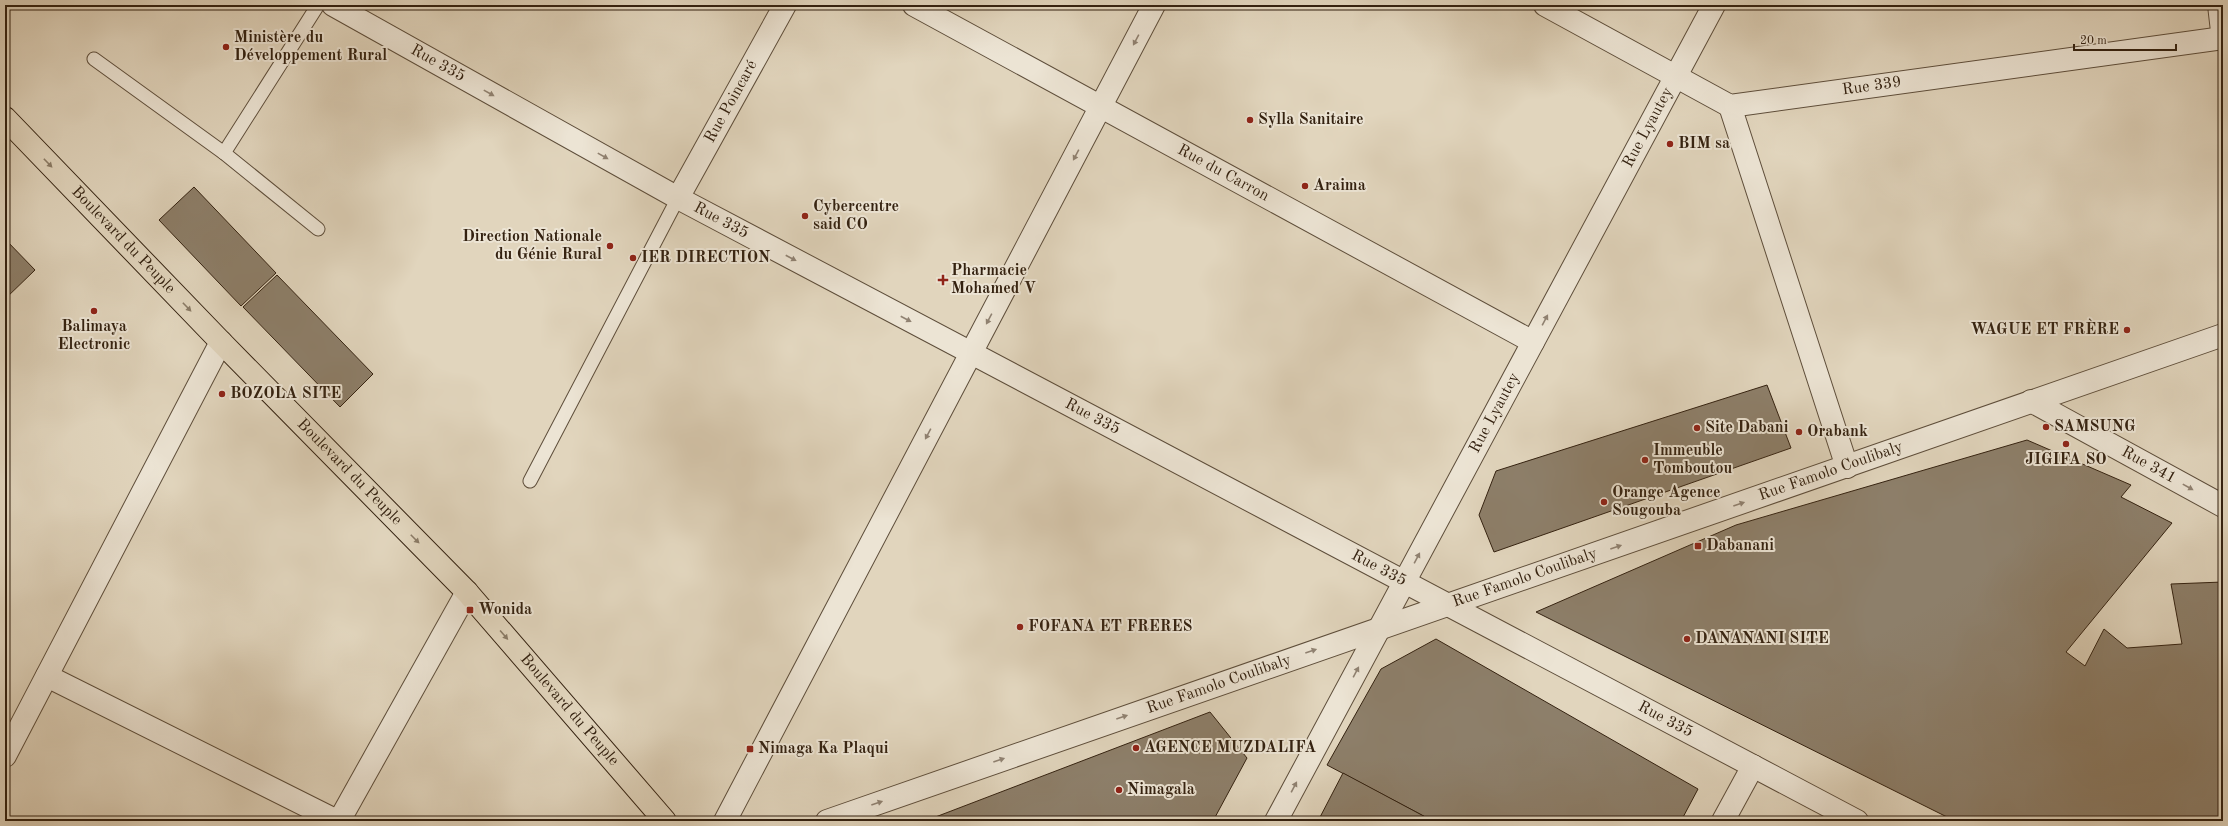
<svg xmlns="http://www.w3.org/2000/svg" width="2228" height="826" font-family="'Old Standard TT',serif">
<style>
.building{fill:#8d7f6a;stroke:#332110}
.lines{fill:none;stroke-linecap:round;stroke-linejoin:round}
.lane-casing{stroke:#5e4e3b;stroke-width:15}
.street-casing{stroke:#5e4e3b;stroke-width:24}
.primary-casing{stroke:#332110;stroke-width:24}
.lane{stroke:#ece4d4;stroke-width:13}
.street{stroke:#ece4d4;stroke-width:22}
.primary{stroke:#e1d5bd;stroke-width:22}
.oneway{fill:#908272}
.oneway2{fill:#8a7b66}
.poi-dot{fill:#8f2418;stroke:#ece4d4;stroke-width:1.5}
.labels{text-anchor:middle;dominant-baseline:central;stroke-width:4;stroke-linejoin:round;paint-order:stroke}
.poi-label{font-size:16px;font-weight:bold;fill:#332110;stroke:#ece4d4;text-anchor:start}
.street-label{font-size:16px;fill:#332110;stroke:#ece4d4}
</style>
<rect width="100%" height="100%" fill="#e1d5bd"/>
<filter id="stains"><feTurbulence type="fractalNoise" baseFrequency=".005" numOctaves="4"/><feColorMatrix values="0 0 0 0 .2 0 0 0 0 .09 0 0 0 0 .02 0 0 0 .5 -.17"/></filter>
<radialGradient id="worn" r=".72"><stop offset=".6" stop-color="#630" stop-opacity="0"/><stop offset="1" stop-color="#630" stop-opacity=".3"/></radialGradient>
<!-- building -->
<g class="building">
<polygon points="194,187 276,273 241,306 159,220"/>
<polygon points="5,239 35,270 5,299"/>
<polygon points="277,275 373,374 340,407 243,307"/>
<polygon points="1767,385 1791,448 1494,552 1479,515 1496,471"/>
<polygon points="2027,440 2131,485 2121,497 2172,523 2066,652 2085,666 2104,629 2127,648 2182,644 2171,584 2223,582 2223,821 1955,821 1536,612 1736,525"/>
<polygon points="1436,639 1698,789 1681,821 1433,821 1327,765 1381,669"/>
<polygon points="1210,712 1247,758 1213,821 925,821"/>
<polygon points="1343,773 1433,821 1318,821"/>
</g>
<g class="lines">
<defs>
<g id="lane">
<polyline points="94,59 224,153 318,229"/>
<polyline points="224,153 318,5"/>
<polyline points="530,481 678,198"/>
</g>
<g id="street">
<path id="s1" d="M333,5L678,198L1857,821"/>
<path id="s2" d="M914,5L1533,342"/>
<path id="s3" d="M1545,5L1730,106L2223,38"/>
<polyline points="2219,5 2223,40"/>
<polyline points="1730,106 1847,467"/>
<path id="s4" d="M678,198L785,5"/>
<path id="s5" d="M2031,401L2223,506"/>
<polyline points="47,676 337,821"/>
<polyline points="5,756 221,342"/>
<polyline points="339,821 467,592"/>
<polyline points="725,821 1154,5"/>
<path id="s6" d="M827,821L2223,335"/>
<path id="s7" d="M1276,821L1714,5"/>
<polyline points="1723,821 1753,766"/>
</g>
<g id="primary">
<path id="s8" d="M5,118L221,342L467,592L665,821"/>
</g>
</defs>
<!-- lane casing -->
<use href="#lane" class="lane-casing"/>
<!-- street casing -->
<use href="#street" class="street-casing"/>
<!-- primary casing -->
<use href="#primary" class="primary-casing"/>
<!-- lane -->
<use href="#lane" class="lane"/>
<!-- street -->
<use href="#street" class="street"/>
<!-- primary -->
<use href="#primary" class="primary"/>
</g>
<!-- one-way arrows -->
<defs><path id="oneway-solid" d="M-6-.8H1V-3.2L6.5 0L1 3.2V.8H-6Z"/></defs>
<g class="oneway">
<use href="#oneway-solid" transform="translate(1136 40) rotate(118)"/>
<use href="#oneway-solid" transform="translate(489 93) rotate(29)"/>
<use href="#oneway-solid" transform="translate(1076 155) rotate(118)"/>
<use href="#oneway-solid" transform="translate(603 156) rotate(29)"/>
<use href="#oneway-solid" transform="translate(791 258) rotate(28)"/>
<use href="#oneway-solid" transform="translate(906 319) rotate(28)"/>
<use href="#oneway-solid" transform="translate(989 319) rotate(118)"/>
<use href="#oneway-solid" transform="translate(1545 320) rotate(-62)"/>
<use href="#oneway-solid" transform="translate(928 434) rotate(118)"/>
<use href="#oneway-solid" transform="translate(2188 487) rotate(29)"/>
<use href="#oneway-solid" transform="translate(1739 504) rotate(-19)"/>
<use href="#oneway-solid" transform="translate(1616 547) rotate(-19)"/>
<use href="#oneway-solid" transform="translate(1417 558) rotate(-62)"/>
<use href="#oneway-solid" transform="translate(1311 651) rotate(-19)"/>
<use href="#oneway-solid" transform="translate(1356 672) rotate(-62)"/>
<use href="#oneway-solid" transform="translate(1122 717) rotate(-19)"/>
<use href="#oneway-solid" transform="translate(999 760) rotate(-19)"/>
<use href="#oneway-solid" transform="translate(1294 787) rotate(-62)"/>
<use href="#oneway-solid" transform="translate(877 803) rotate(-19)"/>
</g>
<g class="oneway2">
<use href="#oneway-solid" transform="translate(48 163) rotate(46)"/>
<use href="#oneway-solid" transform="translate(187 307) rotate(46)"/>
<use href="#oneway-solid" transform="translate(415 539) rotate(45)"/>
<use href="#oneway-solid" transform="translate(504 635) rotate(49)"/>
</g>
<!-- markers -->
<g class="poi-dot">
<circle cx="226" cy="47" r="4"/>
<circle cx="1250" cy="120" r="4"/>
<circle cx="1670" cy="144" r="4"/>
<circle cx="1305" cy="186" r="4"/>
<circle cx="805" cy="216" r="4"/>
<circle cx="610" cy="246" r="4"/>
<circle cx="633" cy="258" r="4"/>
<path d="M941 274h4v4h4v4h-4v4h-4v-4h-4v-4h4z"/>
<circle cx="94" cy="311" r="4"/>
<circle cx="2127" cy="330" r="4"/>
<circle cx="222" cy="394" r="4"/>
<circle cx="2046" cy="427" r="4"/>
<circle cx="1697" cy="428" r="4"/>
<circle cx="1799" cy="432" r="4"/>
<circle cx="2066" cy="444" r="4"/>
<circle cx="1645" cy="460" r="4"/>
<circle cx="1604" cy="502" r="4"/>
<rect x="1694" y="542" width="8" height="8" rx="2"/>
<rect x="466" y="606" width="8" height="8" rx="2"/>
<circle cx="1020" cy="627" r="4"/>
<circle cx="1687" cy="639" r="4"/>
<circle cx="1136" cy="748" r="4"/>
<rect x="746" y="745" width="8" height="8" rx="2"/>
<circle cx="1119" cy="790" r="4"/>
</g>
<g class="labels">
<!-- poi labels -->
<g class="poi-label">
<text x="234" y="38">Ministère du<tspan x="234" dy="18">Développement Rural</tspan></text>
<text x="1258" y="120">Sylla Sanitaire</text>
<text x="1678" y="144">BIM sa</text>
<text x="1313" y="186">Araima</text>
<text x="813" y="207">Cybercentre<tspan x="813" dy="18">said CO</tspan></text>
<text x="602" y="237" text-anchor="end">Direction Nationale<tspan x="602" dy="18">du Génie Rural</tspan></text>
<text x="641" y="258">IER DIRECTION</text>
<text x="951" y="271">Pharmacie<tspan x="951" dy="18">Mohamed V</tspan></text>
<text x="94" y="327" text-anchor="middle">Balimaya<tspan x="94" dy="18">Electronic</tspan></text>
<text x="2119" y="330" text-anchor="end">WAGUE ET FRÈRE</text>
<text x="230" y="394">BOZOLA SITE</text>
<text x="2054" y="427">SAMSUNG</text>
<text x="1705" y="428">Site Dabani</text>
<text x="1807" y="432">Orabank</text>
<text x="1653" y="451">Immeuble<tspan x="1653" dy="18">Tomboutou</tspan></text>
<text x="2066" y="460" text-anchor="middle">JIGIFA SO</text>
<text x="1612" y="493">Orange Agence<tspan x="1612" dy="18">Sougouba</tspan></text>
<text x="1706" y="546">Dabanani</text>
<text x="478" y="610">Wonida</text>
<text x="1028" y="627">FOFANA ET FRERES</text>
<text x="1695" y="639">DANANANI SITE</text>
<text x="1144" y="748">AGENCE MUZDALIFA</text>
<text x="758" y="749">Nimaga Ka Plaqui</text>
<text x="1127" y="790">Nimagala</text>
</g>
<!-- street labels -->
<g class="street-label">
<text stroke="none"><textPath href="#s1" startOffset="120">Rue 335</textPath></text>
<text stroke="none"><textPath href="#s3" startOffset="354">Rue 339</textPath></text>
<text stroke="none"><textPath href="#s4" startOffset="110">Rue Poincaré</textPath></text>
<text stroke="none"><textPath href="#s7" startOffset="787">Rue Lyautey</textPath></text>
<text stroke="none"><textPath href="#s2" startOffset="352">Rue du Carron</textPath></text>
<text stroke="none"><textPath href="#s1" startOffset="444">Rue 335</textPath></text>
<text stroke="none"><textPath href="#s8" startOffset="170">Boulevard du Peuple</textPath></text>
<text stroke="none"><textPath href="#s7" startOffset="463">Rue Lyautey</textPath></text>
<text stroke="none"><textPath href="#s1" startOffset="864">Rue 335</textPath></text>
<text stroke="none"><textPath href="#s5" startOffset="134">Rue 341</textPath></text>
<text stroke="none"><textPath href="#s6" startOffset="1063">Rue Famolo Coulibaly</textPath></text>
<text stroke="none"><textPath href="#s8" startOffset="494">Boulevard du Peuple</textPath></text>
<text stroke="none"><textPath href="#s1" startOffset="1188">Rue 335</textPath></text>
<text stroke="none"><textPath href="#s6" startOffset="739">Rue Famolo Coulibaly</textPath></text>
<text stroke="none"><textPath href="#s6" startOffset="415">Rue Famolo Coulibaly</textPath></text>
<text stroke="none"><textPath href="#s8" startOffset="818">Boulevard du Peuple</textPath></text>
<text stroke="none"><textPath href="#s1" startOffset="1512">Rue 335</textPath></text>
</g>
</g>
<!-- margin -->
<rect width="2228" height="826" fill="none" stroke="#e1d5bd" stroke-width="20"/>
<rect x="6" y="6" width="2216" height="814" fill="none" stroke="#332110" stroke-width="2"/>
<rect x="10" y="10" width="2208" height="806" fill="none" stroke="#332110"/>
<!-- scale -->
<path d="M2074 44v6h102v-6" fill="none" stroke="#332110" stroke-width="2"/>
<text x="2080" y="44" font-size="12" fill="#332110" stroke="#ece4d4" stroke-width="3" paint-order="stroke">20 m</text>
<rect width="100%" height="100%" filter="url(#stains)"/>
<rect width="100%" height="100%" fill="url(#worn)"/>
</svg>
